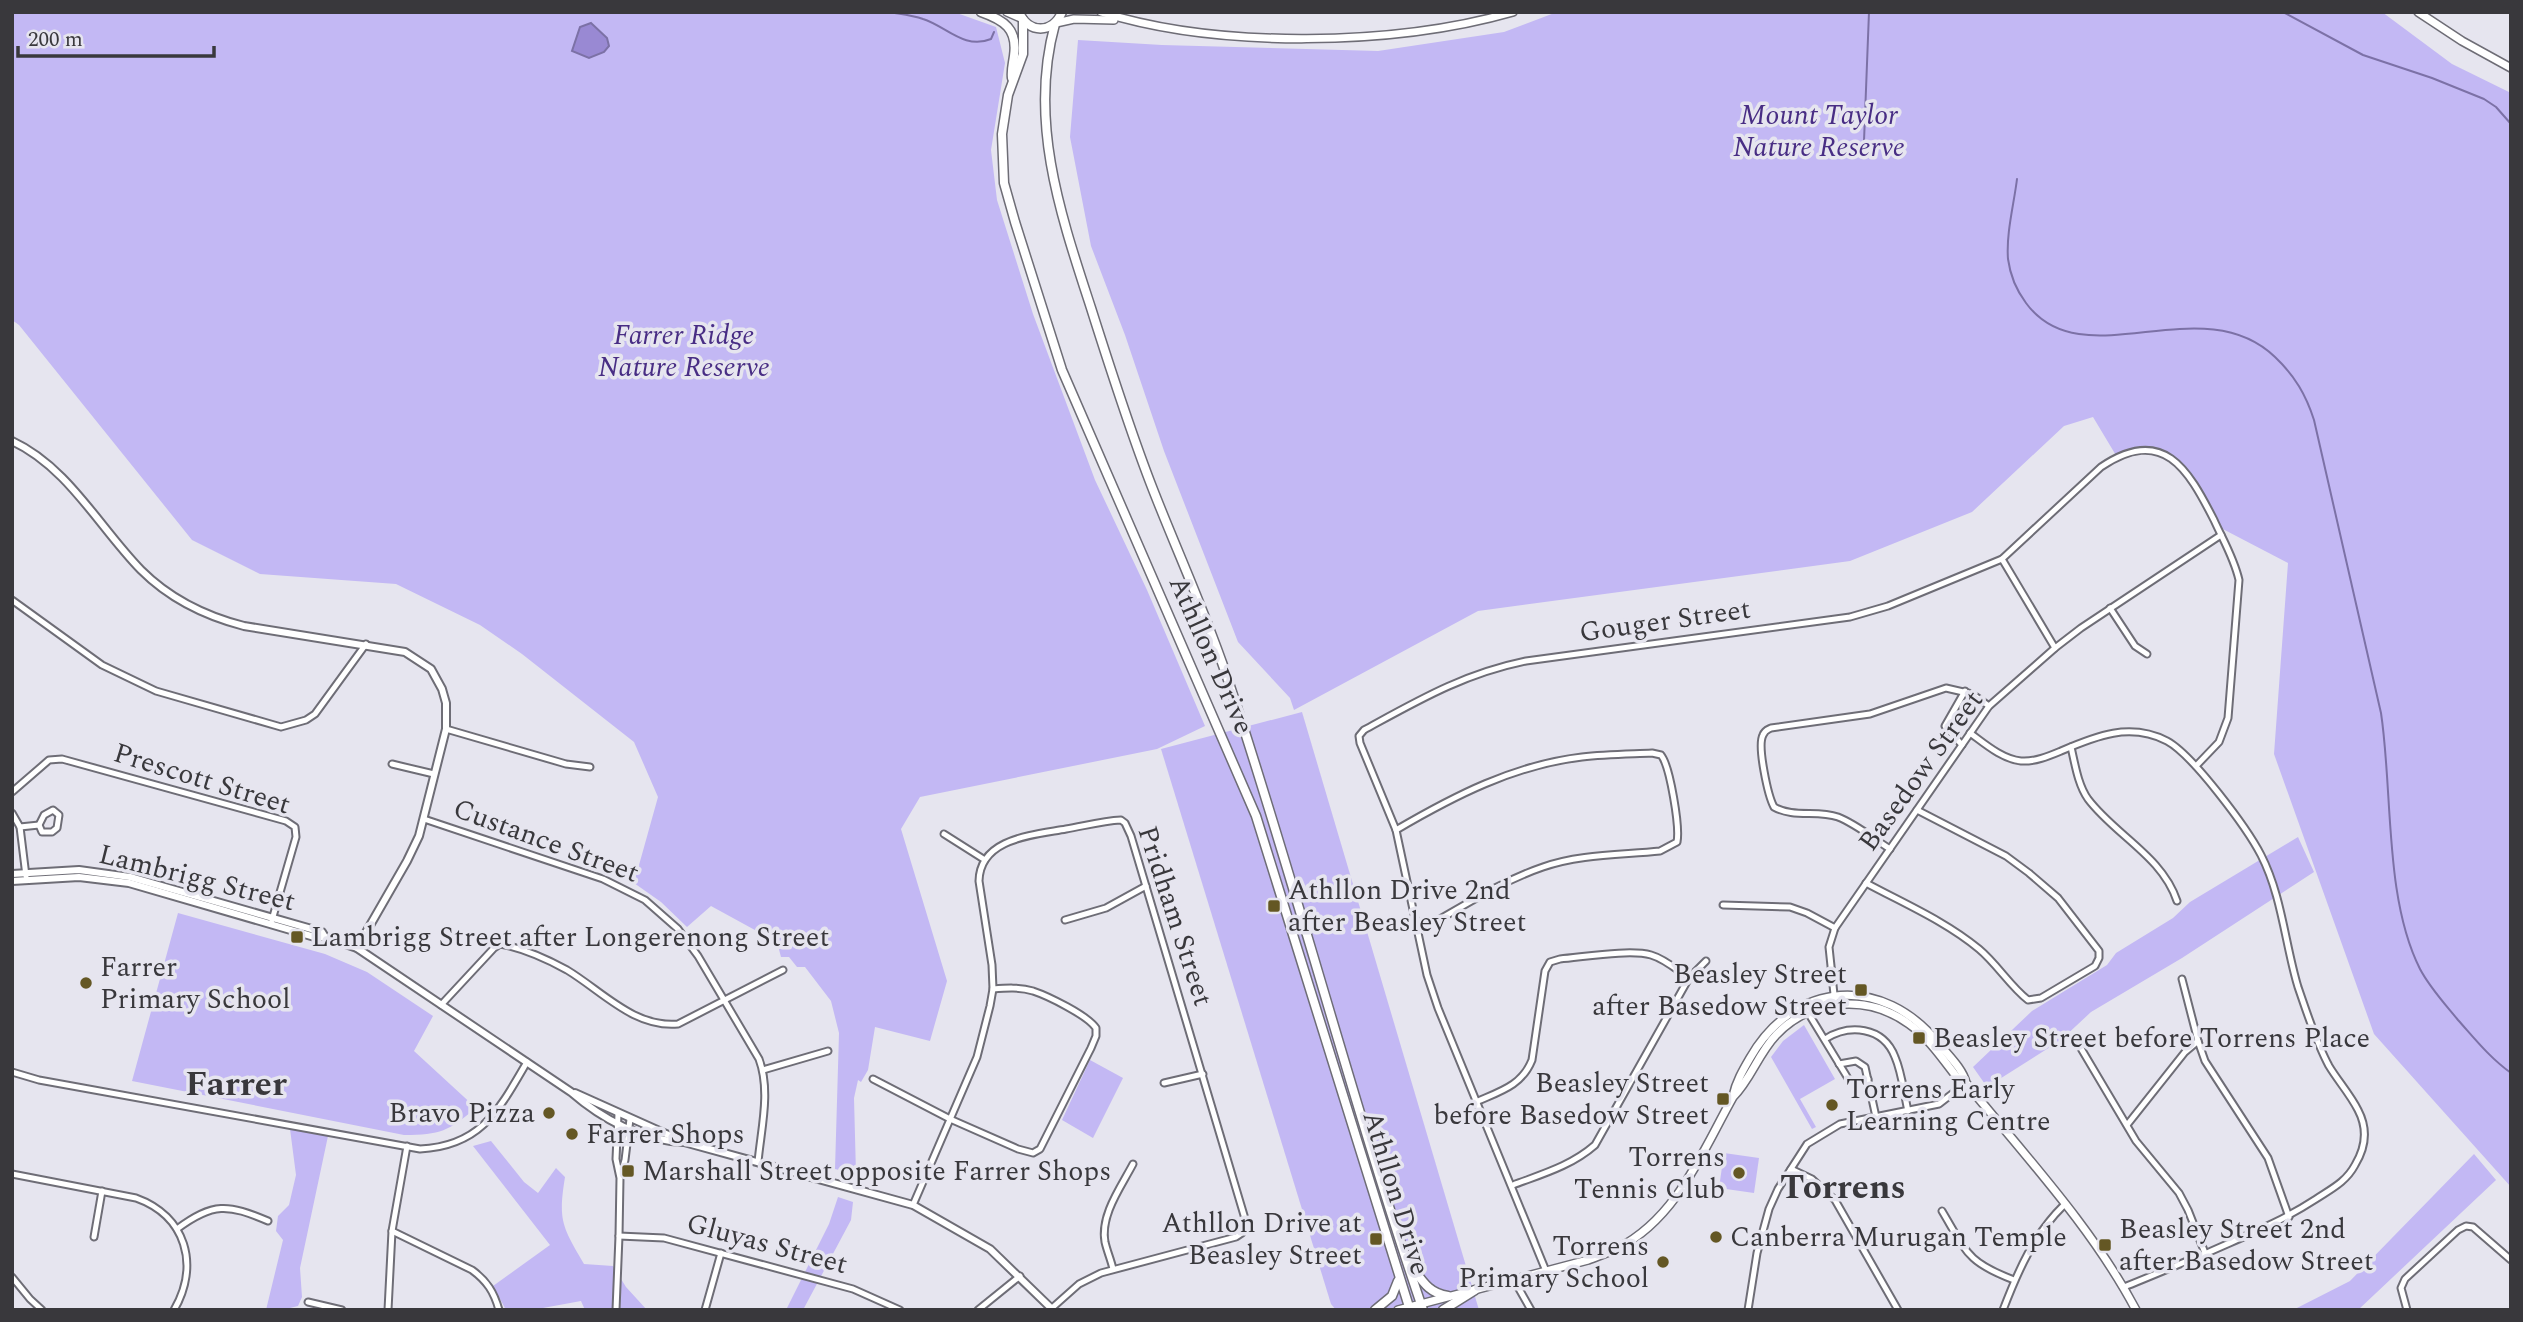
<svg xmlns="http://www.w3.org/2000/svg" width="2523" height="1322" font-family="Spectral,serif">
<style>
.green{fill:#c3b8f4}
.water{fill:#9989d3;stroke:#7c71a6;stroke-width:2}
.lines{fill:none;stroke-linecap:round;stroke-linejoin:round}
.stream{stroke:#7c71a6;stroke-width:2}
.minor-casing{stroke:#6e6d76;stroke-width:9}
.tertiary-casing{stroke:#6e6d76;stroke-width:10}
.secondary-casing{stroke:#6e6d76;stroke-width:10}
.primary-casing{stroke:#6e6d76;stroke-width:11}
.minor{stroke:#fff;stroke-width:5}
.tertiary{stroke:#fff;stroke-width:6}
.secondary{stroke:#fff;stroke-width:7}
.primary{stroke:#fff;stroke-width:8}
.poi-dot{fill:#645724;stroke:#e6e5ef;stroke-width:2.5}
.labels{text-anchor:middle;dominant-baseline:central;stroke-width:7;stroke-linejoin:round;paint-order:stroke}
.park-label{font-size:28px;font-style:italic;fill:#482d84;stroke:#e6e5ef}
.street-label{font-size:28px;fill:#39383c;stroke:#e6e5ef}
.poi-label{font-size:28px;fill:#39383c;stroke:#e6e5ef;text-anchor:start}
.district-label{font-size:35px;font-weight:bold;fill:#39383c;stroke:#e6e5ef}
</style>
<rect width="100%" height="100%" fill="#e6e5ef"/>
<!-- green -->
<g class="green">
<polygon points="12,12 954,12 996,27 1005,63 991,150 997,200 1033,314 1095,480 1147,590 1205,726 1157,749 920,797 901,829 947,981 930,1041 875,1027 868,1070 861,1082 858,1080 854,1098 856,1174 835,1169 839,1033 831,1001 805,967 797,967 789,957 781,957 777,942 711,906 687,927 661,902 634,883 658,797 634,742 522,654 480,625 396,584 260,574 192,540 19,325 12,320"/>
<polygon points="1557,12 2382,12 2452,64 2511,93 2511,1187 2374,1034 2274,754 2288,563 2217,526 2194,481 2171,458 2154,452 2136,450 2117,457 2093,417 2064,426 1972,512 1850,561 1478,611 1294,710 1290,698 1238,642 1164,451 1125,335 1091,246 1070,137 1078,40 1162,45 1378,51 1504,32"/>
<polygon points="1302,712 1479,1310 1336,1310 1331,1304 1161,749"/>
<polygon points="2298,837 2314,872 2182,958 2091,1012 2061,1040 1987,1087 1973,1067 2032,1011 2107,965 2116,953 2173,918 2190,902"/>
<path d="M178,913L325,954L367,972L433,1016L414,1051L476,1108C448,1131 441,1135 404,1135L132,1081Z"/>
<polygon points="1804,1025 1835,1079 1800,1099 1816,1127 1812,1129 1771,1057 1783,1041"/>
<polygon points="1090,1060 1123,1078 1093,1138 1062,1120"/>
<polygon points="290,1129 328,1136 300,1268 302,1297 298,1306 282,1310 266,1310 283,1240 276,1231 278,1216 289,1205 296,1175"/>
<path d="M491,1141L524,1182L538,1193L556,1168L565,1177C558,1221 562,1226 584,1264L613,1266L626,1287L647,1310H585L581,1301L532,1310H506L493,1286L550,1245L473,1146Z"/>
<polygon points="1724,1153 1759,1158 1754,1193 1719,1188"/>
<polygon points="2474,1154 2496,1180 2358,1310 2293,1310 2350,1281"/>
<polygon points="838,1197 853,1202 851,1220 803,1310 786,1310 829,1224"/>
</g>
<!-- water -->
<polygon class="water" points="591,23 607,38 609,46 604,52 589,58 572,51 580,27"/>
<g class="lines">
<!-- stream -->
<g class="stream">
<path d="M889,12C900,14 912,15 923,19C946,26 964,50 991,39L994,32"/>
<polyline points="2283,12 2363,55 2432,78 2484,99 2496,107 2511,124"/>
<polyline points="1864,141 1869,12"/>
<path d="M2017,179C2014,204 2006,233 2008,259C2010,274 2017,291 2026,303C2082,380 2201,286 2275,357C2295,376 2306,395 2314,420L2381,713C2393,792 2384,898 2420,969C2430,988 2445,1004 2458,1020C2475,1039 2490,1058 2511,1073"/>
</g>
<defs>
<g id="minor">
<polyline points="2002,559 2055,648"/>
<polyline points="12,600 102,665 156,691 281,727 306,720 315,714 366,644"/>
<polyline points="2110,608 2135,646 2147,654"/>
<polyline points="446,729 566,764 590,767"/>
<path d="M1970,733C1985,744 2002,759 2021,761C2035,762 2049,756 2061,751C2096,736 2130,722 2167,741C2193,755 2247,828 2261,855C2282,896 2285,944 2298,987C2307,1013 2316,1042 2329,1066C2338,1081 2350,1094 2358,1110C2368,1129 2366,1147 2355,1165C2346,1182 2331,1189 2316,1199C2279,1223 2247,1235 2207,1253C2179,1264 2152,1276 2124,1287"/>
<polyline points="1962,745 1945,726 1965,691"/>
<path d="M2071,747C2075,764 2078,785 2088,799C2115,835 2162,856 2177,901"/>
<polyline points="392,764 434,774"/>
<polyline points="12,792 49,760 62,759 286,821 295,827 296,837 272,920"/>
<polygon points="53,810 59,815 57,828 52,832 42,832 39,825 44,815"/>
<polyline points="12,813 20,827 26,876"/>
<path d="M424,819L603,879L645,900L678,929L698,956L759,1059C771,1091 761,1129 758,1162"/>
<polyline points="20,827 39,825"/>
<path d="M1396,830C1454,796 1514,765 1582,757C1605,754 1629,754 1652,753L1661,755C1670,766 1680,827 1677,842L1660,851C1622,855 1579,854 1543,867C1499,882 1459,909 1419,931"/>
<polyline points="944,834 985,860"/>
<path d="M1890,849C1874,839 1856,824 1838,817C1817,810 1793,818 1774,807C1768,796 1757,746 1763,735C1765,730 1767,730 1771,728L1870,714L1946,688L1972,694L1989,706"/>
<path d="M1866,883C1905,904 1945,921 1979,949C1997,964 2010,986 2028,1000L2041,998L2095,966L2099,958V951L2058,898L2029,873L2006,856L1917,810"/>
<polyline points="1723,905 1790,907 1807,913 1835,928"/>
<polyline points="1065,920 1106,908 1146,886"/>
<polyline points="2182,979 2198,1041 2205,1061 2268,1158 2289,1217"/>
<polyline points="1835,1004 1829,947 1835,928 1989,706 2055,648 2081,628 2221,535"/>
<path d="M441,1005L494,948L500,944C522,948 547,959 567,970C602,991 634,1028 678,1024L783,970"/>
<polyline points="1807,1011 1849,1080 1860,1082 1868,1079"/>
<path d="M1825,1039C1849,1024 1883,1026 1895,1057C1902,1073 1904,1094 1908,1111"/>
<polyline points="2076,1040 2136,1141 2179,1193 2188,1210 2205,1253"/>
<polyline points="1839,1064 1856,1061 1865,1067 1876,1117"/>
<polyline points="763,1070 828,1051"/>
<path d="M12,1072L39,1080L420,1149C481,1146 499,1110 527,1062"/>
<path d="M873,1079L950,1119L1018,1149L1033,1153L1040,1149L1091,1048L1096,1036V1028C1087,1015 1048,996 1033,991C1020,987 1006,988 993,989"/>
<polyline points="1164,1083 1203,1074"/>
<path d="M1478,1101C1501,1091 1522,1085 1532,1060L1545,971L1550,962L1560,959C1584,957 1630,949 1651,955C1665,959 1677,970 1689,978"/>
<polyline points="2127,1125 2185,1052 2198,1041"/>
<polyline points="1791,1169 1812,1179 1835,1200 1898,1310"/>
<path d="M12,1174L136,1198C186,1216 200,1265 174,1310"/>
<polyline points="621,1174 625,1160 630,1119"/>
<path d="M1513,1185C1542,1174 1571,1166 1595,1145L1689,978L1706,961"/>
<path d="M913,1205L977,1057L990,1006L993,989L992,965L979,881C980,838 1033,835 1066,829C1084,826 1102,821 1121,820L1125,823L1131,836L1246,1222L1242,1233L1236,1237L1101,1273L1079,1284L1052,1308"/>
<path d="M1942,1211C1967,1253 1967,1262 2014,1280"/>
<path d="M177,1229C213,1202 228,1204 268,1221"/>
<path d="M392,1231L472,1270C487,1281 494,1292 499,1310"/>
<polyline points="619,1236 664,1238 853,1289 900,1310"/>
<polyline points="94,1237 102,1191"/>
<path d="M1113,1269C1111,1260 1107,1251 1105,1242C1100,1215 1121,1187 1133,1164"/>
<path d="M1546,1271L1438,1008L1427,975L1396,830L1360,743L1359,736L1364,730C1419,700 1463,674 1526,661L1850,617L1888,606L2002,559L2101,467C2163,425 2188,469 2214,520C2223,540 2234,558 2239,580L2228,718L2219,742L2196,766"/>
<polyline points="12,1277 30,1299 42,1310"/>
<polyline points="1514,1280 1531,1310"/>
<polyline points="308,1302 342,1310"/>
<polyline points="388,1310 392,1231 407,1146"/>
<polyline points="616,1310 619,1236 620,1178 616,1159 618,1114"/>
<polyline points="705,1310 721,1253"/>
<polyline points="978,1310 1020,1276"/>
<polyline points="1748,1310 1757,1253 1769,1209 1778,1189 1807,1144 1840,1124 1939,1104 1966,1083"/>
<path d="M2003,1310C2018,1271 2034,1234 2064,1205"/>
<polyline points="2407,1310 2401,1288 2405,1279 2458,1230 2466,1226 2473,1227 2511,1260"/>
</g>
<g id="tertiary">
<path d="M12,441C68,467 99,527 141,570C170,599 205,616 244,626L405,652L431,669L442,689L446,703V729L419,836L407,861L357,948"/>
<path d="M12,874L79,870L130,877L322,932L325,937L357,948L571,1092C602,1119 642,1141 684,1142"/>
<polyline points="12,881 79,877 129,883 318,938 325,937"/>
<polyline points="575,1093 684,1142 913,1205 990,1249 1053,1310"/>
</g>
<g id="secondary">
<polyline points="1007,12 1023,19"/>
<path d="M1101,12C1219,49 1394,46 1513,12"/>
<polyline points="2418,12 2462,41 2511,68"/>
<polyline points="1056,23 1074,19 1114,20"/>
<path d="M1733,1096C1736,1082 1743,1070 1750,1058C1795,980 1883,974 1939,1044C1948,1055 1963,1069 1966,1083C2025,1156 2092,1227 2136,1310"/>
<path d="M1398,1310L1588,1260C1598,1256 1608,1253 1618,1248C1677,1218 1702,1152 1733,1097C1751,1079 1758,1054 1776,1035C1811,998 1868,994 1909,1024C1929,1038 1944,1061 1959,1080L1966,1083"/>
</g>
<g id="primary">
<path d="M981,12C1004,20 1018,29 1014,56C1013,64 1011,70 1012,78"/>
<path d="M1019,12C1028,34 1053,34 1062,12"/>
<polyline points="1023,20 1023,54 1008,95 1002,134 1004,183 1015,222 1062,370 1256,816 1410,1310"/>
<path d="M1055,24C1028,121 1061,216 1091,308C1110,368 1129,428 1152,487C1178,554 1209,620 1231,689C1299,895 1353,1105 1423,1310"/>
<path d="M1412,1267C1423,1282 1429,1293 1448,1296"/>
<polyline points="1375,1310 1392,1296 1398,1281"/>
<polyline points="1443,1310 1475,1290"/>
</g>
</defs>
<!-- minor casing -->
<use href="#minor" class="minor-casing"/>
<!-- tertiary casing -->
<use href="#tertiary" class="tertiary-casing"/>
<!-- secondary casing -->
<use href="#secondary" class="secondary-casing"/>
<!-- primary casing -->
<use href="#primary" class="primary-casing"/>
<!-- minor -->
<use href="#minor" class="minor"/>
<!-- tertiary -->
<use href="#tertiary" class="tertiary"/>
<!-- secondary -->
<use href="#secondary" class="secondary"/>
<!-- primary -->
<use href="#primary" class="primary"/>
</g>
<!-- markers -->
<g class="poi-dot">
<rect x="1267" y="899" width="14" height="14" rx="3.5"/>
<rect x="290" y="930" width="14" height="14" rx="3.5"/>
<circle cx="86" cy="983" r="7"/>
<rect x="1854" y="983" width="14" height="14" rx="3.5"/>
<rect x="1912" y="1031" width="14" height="14" rx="3.5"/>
<rect x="1716" y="1092" width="14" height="14" rx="3.5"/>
<circle cx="1832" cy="1105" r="7"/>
<circle cx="549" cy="1113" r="7"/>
<circle cx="572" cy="1134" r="7"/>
<rect x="621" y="1164" width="14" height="14" rx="3.5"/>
<circle cx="1739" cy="1173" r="7"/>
<circle cx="1716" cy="1237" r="7"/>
<rect x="1369" y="1232" width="14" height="14" rx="3.5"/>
<rect x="2098" y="1238" width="14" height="14" rx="3.5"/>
<circle cx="1663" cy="1262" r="7"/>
</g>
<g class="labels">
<!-- park labels -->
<g class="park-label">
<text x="1819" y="115">Mount Taylor<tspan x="1819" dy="32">Nature Reserve</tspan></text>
<text x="684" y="335">Farrer Ridge<tspan x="684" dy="32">Nature Reserve</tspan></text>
</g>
<!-- street labels -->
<g class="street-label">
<text transform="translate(1665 621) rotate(-8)">Gouger Street</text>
<text transform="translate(1211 655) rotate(66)">Athllon Drive</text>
<text transform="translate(1921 771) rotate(-54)">Basedow Street</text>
<text transform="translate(202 779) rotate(17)">Prescott Street</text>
<text transform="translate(546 841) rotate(20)">Custance Street</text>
<text transform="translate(197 878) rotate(14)">Lambrigg Street</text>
<text transform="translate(1175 916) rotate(72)">Pridham Street</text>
<text transform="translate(1396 1193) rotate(73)">Athllon Drive</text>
<text transform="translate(767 1244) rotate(15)">Gluyas Street</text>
</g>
<!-- poi labels -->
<g class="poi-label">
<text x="1288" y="890">Athllon Drive 2nd<tspan x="1288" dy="32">after Beasley Street</tspan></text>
<text x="311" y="937">Lambrigg Street after Longerenong Street</text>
<text x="100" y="967">Farrer<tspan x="100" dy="32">Primary School</tspan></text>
<text x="1847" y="974" text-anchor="end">Beasley Street<tspan x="1847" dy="32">after Basedow Street</tspan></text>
<text x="1933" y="1038">Beasley Street before Torrens Place</text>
<text x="1709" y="1083" text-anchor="end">Beasley Street<tspan x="1709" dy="32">before Basedow Street</tspan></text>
<text x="1846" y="1089">Torrens Early<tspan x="1846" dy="32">Learning Centre</tspan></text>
<text x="535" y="1113" text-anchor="end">Bravo Pizza</text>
<text x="586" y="1134">Farrer Shops</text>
<text x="1725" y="1157" text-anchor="end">Torrens<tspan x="1725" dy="32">Tennis Club</tspan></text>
<text x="642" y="1171">Marshall Street opposite Farrer Shops</text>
<text x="1362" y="1223" text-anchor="end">Athllon Drive at<tspan x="1362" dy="32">Beasley Street</tspan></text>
<text x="2119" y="1229">Beasley Street 2nd<tspan x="2119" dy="32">after Basedow Street</tspan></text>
<text x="1730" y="1237">Canberra Murugan Temple</text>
<text x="1649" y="1246" text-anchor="end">Torrens<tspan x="1649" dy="32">Primary School</tspan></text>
</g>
<!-- district labels -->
<g class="district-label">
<text x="236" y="1084">Farrer</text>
<text x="1843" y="1187">Torrens</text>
</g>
</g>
<!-- border -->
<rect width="2523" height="1322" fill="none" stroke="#39383c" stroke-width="28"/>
<!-- scale -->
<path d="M18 46v10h196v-10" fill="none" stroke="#39383c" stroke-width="3.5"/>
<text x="28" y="46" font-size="21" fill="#39383c" stroke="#e6e5ef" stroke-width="5" paint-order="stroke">200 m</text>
</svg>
